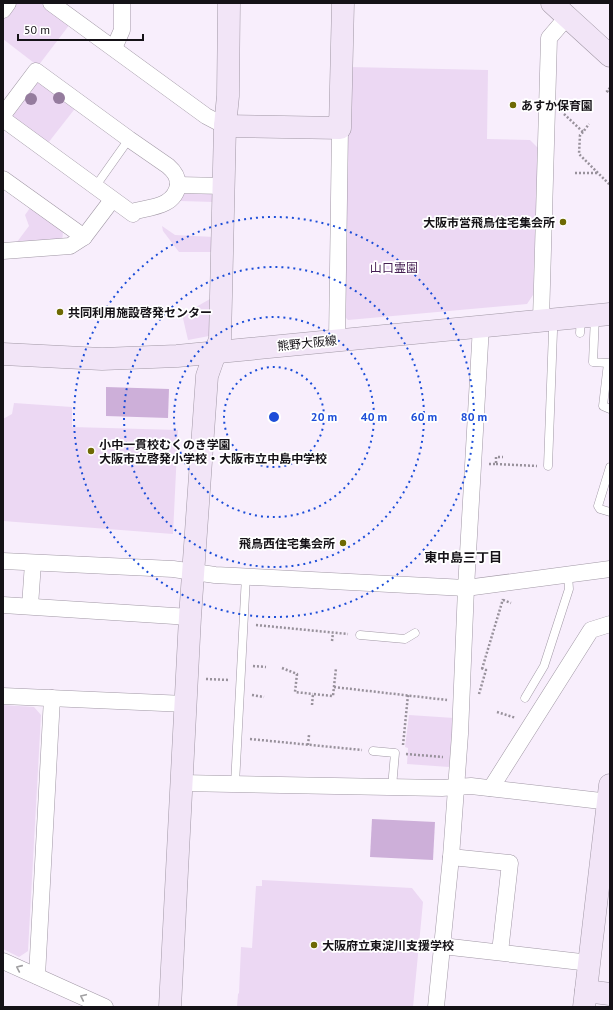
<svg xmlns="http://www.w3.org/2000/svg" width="613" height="1010" font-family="'PT Sans','Noto Sans JP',sans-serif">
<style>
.green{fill:#ecd8f3}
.water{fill:#cdafd9}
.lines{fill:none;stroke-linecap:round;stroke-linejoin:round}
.lane-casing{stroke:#a198a5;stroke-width:9}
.street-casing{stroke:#a198a5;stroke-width:17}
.secondary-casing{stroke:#a198a5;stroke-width:23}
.path{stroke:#98919b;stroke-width:2.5;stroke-dasharray:2 2;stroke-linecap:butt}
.lane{stroke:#fff;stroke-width:8}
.street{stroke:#fff;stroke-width:16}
.secondary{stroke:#f2e5f7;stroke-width:22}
.tree{fill:#957c9e}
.oneway{stroke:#a1a0a2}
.ring{fill:none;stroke:#1d4ed8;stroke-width:2;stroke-dasharray:2 4}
.poi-dot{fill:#6e6903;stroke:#fff;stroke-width:1.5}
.labels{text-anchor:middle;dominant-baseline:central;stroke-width:3.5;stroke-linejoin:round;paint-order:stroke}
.poi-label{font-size:12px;font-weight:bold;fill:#151217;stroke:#fff;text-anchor:start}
.park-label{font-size:12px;fill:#441e52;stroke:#fff}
.street-label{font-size:12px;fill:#151217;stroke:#fff}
.neighbourhood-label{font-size:13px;font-weight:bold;fill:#151217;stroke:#fff}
.centre{fill:#1d4ed8;stroke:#fff;stroke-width:2}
.ring-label{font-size:12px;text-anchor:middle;font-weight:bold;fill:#1d4ed8;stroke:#fff;stroke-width:3.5;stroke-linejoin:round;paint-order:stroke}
</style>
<rect width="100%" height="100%" fill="#f8eefc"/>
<!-- green -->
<g class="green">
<polygon points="16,3 40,3 70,24 38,66 3,39 3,21"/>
<polygon points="349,67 488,70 487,139 530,140 538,148 533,295 527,304 348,320 344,316"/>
<polygon points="41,80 77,106 48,143 13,117 13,112 35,81"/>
<polygon points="184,192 210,193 214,197 214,202 180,201 180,195"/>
<polygon points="30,208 63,232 62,243 14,246 29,226 25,215"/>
<polygon points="162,226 175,235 214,237 214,252 179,252 163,231"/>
<polygon points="210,299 212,303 211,333 209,336 188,340 182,314 196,309 196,307"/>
<polygon points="14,403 72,407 72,427 178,430 173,534 3,521 3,419 12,414"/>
<polygon points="3,705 34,707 41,715 28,951 19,957 3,949"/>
<polygon points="409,715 454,718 449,767 407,764 408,748 405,747"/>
<polygon points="262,880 412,888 423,902 413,1007 237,1007 238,994 239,993 241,947 252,948 256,886 262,886"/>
</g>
<!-- water -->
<g class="water">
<polygon points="106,387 169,389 168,418 106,416"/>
<polygon points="372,819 435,822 433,860 370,857"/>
</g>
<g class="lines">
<defs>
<g id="lane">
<polyline points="95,187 129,139"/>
<polyline points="595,316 593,362 608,363 603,406 610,409"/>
<polyline points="580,333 581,317"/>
<polyline points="548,466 553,331 552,320"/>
<polyline points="610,467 598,506 600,509 610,512"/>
<polyline points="360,635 405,639 415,633"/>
<polyline points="525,698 544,666 569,589 568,575"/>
<polyline points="373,751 395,753 392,787"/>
<polyline points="235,784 246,576"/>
</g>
<g id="street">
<polyline points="51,3 206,116 225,126"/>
<polyline points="3,10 8,3"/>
<polyline points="114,48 122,30 122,3"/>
<path d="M3,115L36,71L129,139L168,166C175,172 178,177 178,185"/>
<path d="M3,119L133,214L135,211C152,207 175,206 178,185L224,186"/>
<polyline points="3,179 84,237"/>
<polyline points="3,251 70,246 84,237 112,200"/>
<polyline points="541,320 549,38 567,17"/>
<polyline points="337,340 340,128"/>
<polyline points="3,561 173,569 215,575 466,588 610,569"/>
<polyline points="3,605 190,617"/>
<polyline points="30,606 33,563"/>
<polyline points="3,696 186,704"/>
<polyline points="182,783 442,788 471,786 610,802"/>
<polyline points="491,788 591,630 610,624"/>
<polyline points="451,857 510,863 500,952"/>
<polyline points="442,946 590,963"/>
<polyline points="3,961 105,1007"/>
<polyline points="37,976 52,698"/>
<polyline points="436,1007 451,857 460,734 466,588 481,326"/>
</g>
<g id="secondary">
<polyline points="552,3 610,56"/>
<polyline points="225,126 340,128 343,3"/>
<polyline points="3,354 102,359 177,356 610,314"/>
<polyline points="586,991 610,994"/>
<polyline points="170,1007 190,617 207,376 220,339 225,126 228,96 229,3"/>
<polyline points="584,1007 610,785"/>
</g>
</defs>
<!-- lane casing -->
<use href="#lane" class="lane-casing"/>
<!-- street casing -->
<use href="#street" class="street-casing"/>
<!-- secondary casing -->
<use href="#secondary" class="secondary-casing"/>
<!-- path -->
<g class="path">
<polyline points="610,88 607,91 610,93"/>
<polyline points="564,114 583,132 589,124"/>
<polyline points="583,132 580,135 579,154 610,185"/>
<polyline points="575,173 598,173"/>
<polyline points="489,464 496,464 496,457 503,457"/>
<polyline points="496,464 537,466"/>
<polyline points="503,600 511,603"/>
<polyline points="256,625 348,634"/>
<polyline points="332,641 333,633"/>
<polyline points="253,666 266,667"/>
<polyline points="282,668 297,674 295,692 313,694"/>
<polyline points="482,669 503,599"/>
<polyline points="206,679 229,680"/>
<polyline points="334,687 447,700"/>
<polyline points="479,694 486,670 481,668"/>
<polyline points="252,695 264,697"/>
<polyline points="312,705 313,694 333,696 336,668"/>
<polyline points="497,712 516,718"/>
<polyline points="250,739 362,750"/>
<polyline points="308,745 309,735"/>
<polyline points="403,745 408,695"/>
<polyline points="406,754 443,757"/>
</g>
<!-- lane -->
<use href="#lane" class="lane"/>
<!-- street -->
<use href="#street" class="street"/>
<!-- secondary -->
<use href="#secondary" class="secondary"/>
</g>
<!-- trees -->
<g class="tree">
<circle cx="59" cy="98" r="6"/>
<circle cx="31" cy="99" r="6"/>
</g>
<!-- one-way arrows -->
<defs><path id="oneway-chevron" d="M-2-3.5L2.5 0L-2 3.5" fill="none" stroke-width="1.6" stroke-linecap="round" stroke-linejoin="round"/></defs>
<g class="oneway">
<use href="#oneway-chevron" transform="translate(19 968) rotate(-156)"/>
<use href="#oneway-chevron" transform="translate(83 997) rotate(-155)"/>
</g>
<!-- distance rings -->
<g class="ring">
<circle cx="274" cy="417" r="50"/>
<circle cx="274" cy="417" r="100"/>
<circle cx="274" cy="417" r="150"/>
<circle cx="274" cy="417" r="200"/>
</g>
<!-- markers -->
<g class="poi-dot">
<circle cx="513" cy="105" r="4"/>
<circle cx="563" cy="222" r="4"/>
<circle cx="60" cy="312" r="4"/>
<circle cx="91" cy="451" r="4"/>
<circle cx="343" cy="543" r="4"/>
<circle cx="314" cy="945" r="4"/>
</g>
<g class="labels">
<!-- poi labels -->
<g class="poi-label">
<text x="521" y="105">あすか保育園</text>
<text x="555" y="222" text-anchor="end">大阪市営飛鳥住宅集会所</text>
<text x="68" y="312">共同利用施設啓発センター</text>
<text x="99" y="444">小中一貫校むくのき学園<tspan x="99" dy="14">大阪市立啓発小学校・大阪市立中島中学校</tspan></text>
<text x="335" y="543" text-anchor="end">飛鳥西住宅集会所</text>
<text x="322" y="945">大阪府立東淀川支援学校</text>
</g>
<!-- park labels -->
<g class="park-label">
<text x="394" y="267">山口霊園</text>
</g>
<!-- street labels -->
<g class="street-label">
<text transform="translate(307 343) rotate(-6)">熊野大阪線</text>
</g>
<!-- neighbourhood labels -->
<g class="neighbourhood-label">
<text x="463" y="557">東中島三丁目</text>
</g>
</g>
<circle cx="274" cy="417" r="6" class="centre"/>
<g class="ring-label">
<text x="324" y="421">20 m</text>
<text x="374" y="421">40 m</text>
<text x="424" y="421">60 m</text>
<text x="474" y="421">80 m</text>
</g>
<!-- border -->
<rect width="613" height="1010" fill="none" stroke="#151217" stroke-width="8"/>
<!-- scale -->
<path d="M18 34v6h125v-6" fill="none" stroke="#151217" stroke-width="2"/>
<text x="24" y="34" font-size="12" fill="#151217" stroke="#ffffff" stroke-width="3" paint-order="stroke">50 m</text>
</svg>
